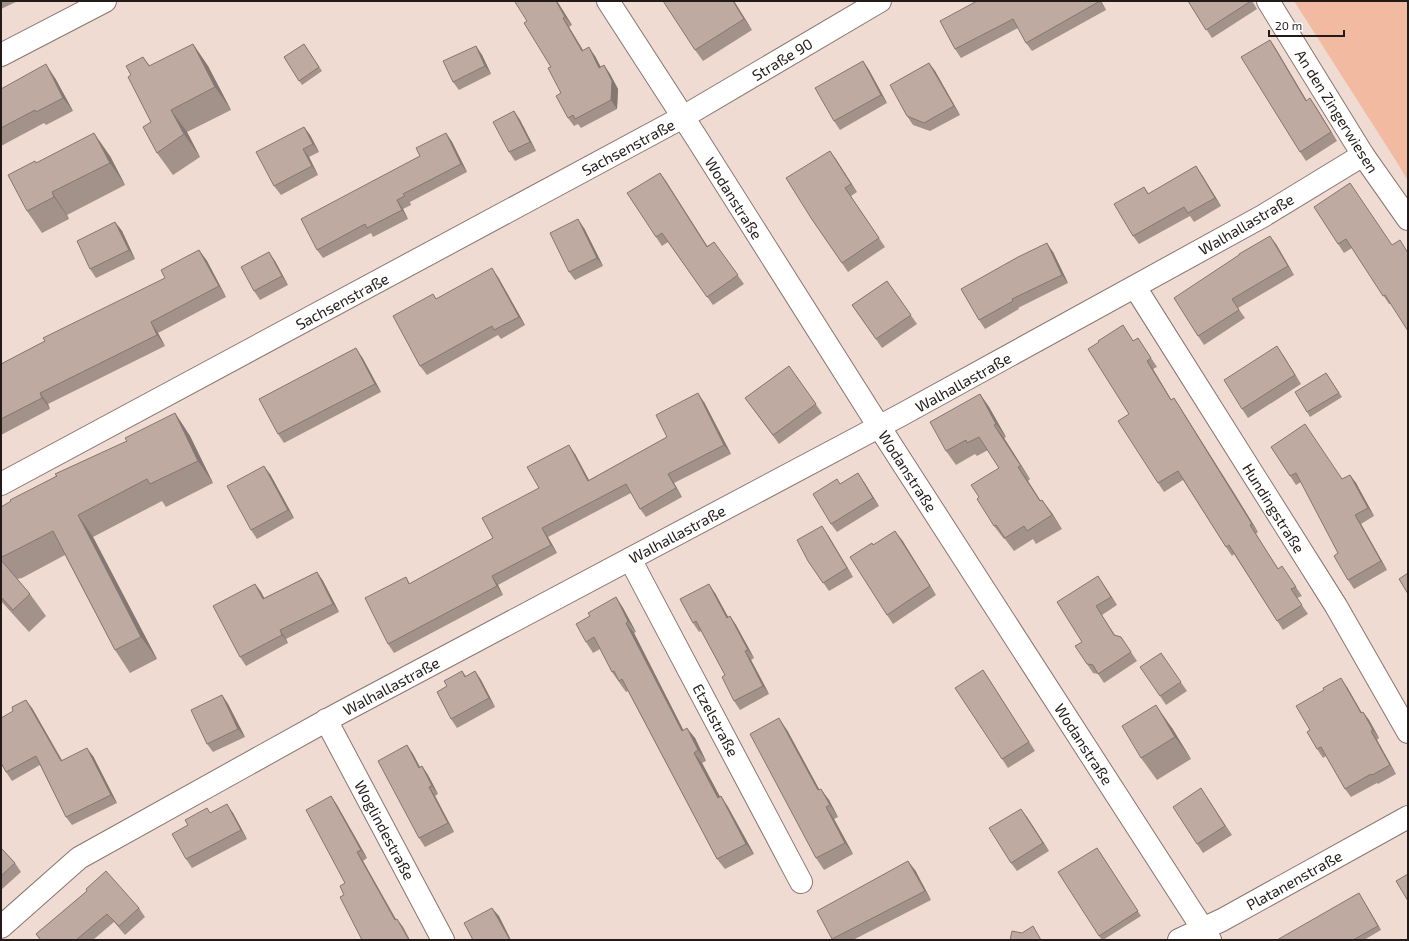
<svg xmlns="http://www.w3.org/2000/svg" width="1409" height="941" font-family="'Exo 2',sans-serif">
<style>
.grass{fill:#f3baa2}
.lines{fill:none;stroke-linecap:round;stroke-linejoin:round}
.minor-casing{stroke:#89766e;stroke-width:24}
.minor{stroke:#fff;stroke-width:22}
.wall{fill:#a3928a}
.shaded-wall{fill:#857771}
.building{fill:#beaaa1;stroke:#857771}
.labels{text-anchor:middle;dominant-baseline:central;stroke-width:3;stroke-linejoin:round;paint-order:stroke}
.street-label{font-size:15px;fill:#231b18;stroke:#fff}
</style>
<rect width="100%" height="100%" fill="#f0dbd2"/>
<!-- grass -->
<polygon class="grass" points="1294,1 1408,1 1408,181 1398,164"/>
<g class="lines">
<defs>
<g id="minor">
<polyline points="608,1 696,137 871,414 1210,940"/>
<polyline points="1268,1 1363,155 1408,219"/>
<polyline points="1,55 105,1"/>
<polyline points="1135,287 1336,606 1408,732"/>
<polyline points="1,484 683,117 880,1"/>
<polyline points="630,559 801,882"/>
<polyline points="326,720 443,940"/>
<polyline points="1,927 79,858 338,714 901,415 1263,216 1363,155"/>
<polyline points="1179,940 1222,920 1408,817"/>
</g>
</defs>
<!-- minor casing -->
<use href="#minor" class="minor-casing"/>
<!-- minor -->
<use href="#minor" class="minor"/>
</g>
<!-- wall -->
<g class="wall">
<polygon points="1,1 18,1 1,9"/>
<polygon points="557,1 572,25 569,27 583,50 595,56 601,67 604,65 610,74 618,89 617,109 581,128 578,124 574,126 568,118 561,93 551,67"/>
<polygon points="734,1 752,30 703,61 695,50"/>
<polygon points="1101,1 1106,10 1032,51 1026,43 1018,28 961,58 955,49 940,21"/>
<polygon points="1188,1 1252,1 1257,9 1212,38"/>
<polygon points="1270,40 1276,49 1307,101 1316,107 1337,141 1306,161 1300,152"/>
<polygon points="193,44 208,66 231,110 187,132 200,157 173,175 157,153 151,122 131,75 143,57 150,66"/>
<polygon points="304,44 322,71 302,85 284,57"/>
<polygon points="476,46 482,55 491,74 459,90 453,82"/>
<polygon points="863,61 869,70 887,103 840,130 834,121"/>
<polygon points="929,63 935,71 960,115 930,131 913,125 907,116"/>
<polygon points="55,78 73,111 46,125 44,123 1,146 1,89"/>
<polygon points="514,111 520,120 536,151 515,161 509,152"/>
<polygon points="304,127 310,135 319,152 309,157 318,175 281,195 274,186"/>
<polygon points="446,133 452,142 467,172 410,202 411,205 403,209 408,219 373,237 371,233 323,258 317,250"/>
<polygon points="830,151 857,192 851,196 885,247 848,272 811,218"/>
<polygon points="110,156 125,185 67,215 69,219 42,233 27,211 36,163"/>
<polygon points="1196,166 1202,175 1221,206 1194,222 1190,216 1139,244 1133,236 1144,187 1149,194"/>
<polygon points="660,173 707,246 714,242 744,284 713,305 668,242 662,246 656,237"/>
<polygon points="1350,183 1391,304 1389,304 1352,248 1344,253 1338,244"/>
<polygon points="115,222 122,231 135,259 96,278 90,269"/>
<polygon points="584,228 603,266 575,280 569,272"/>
<polygon points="1276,244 1294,275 1238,308 1245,318 1204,345 1198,336"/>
<polygon points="199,250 207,261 226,297 158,333 165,346 48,404 50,409 1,435 1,364 165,278"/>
<polygon points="1053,252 1068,283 1018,308 1019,309 985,329 979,320"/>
<polygon points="275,261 288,285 260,300 254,291"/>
<polygon points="498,277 525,325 501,339 498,335 427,375 420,366 437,299"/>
<polygon points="887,281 917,324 882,348 852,305"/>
<polygon points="1123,325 1133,341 1138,338 1144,347 1157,367 1153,369 1171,400 1174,398 1180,407 1258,532 1256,534 1278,569 1288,575 1302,596 1297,598 1308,614 1283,630 1234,554 1232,556 1226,547 1183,480 1164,492 1158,483 1099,342"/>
<polygon points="1283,355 1301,384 1248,418 1242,409"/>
<polygon points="362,357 381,392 284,443 278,434"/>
<polygon points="789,366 822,413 779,444 745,398"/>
<polygon points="1326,373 1342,397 1310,417 1307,412"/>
<polygon points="980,394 989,407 1006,437 1004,438 1030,479 1028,481 1040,500 1042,500 1062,529 1036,544 1033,539 1014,551 1005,539 1004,539 994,526 979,497 999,468 988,450 977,456 975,454 956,465 946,451"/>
<polygon points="704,402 731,454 674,483 682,497 646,517 640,509 631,493 548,537 557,553 498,585 503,595 394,653 388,644 406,577 410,584 493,538 539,488 575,454 589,480 667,437"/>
<polygon points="175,413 190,436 213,483 166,507 162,501 93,537 157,659 130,673 115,650 65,555 22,578 17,579 30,594 46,616 29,632 1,601 1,507 56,476 55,474 127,441"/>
<polygon points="1271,447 1342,479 1350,475 1356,483 1374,516 1361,524 1387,570 1354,589 1348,580 1338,553 1301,482 1296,485"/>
<polygon points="270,474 294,518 257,539 251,530"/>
<polygon points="864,482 879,506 837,532 831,524 841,484"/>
<polygon points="828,535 853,577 829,591 808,561"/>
<polygon points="902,540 936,595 893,624 887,615 873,545"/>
<polygon points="317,572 323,581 339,612 286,639 288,643 246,666 240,657 255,584 261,592 264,598"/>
<polygon points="1098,576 1117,605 1102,615 1115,635 1121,637 1137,661 1104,683 1098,674 1093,673 1087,664"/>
<polygon points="715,593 728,617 730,616 736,625 754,658 751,660 769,694 740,710 734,701 725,675 701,631 699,632 693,623"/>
<polygon points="616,597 623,608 636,632 634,633 683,730 695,738 706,761 702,763 720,797 721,796 728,807 754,854 725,869 717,859 628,691 626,692 612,672 600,649 593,653 586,642 590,616"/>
<polygon points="1161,653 1187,691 1166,705 1160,696"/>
<polygon points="983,670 1035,751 1008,768 1002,759"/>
<polygon points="462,671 466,676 475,671 481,680 495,707 457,728 451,719 447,686"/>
<polygon points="1347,687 1362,713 1363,712 1369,720 1379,738 1377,740 1396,774 1378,784 1377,783 1351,797 1345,789 1326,756 1323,758 1317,749 1310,730"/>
<polygon points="222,695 228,704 245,737 213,752 207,744"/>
<polygon points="32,708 62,760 93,756 117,803 72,825 66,817 40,765 12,781 6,772"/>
<polygon points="1172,728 1191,759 1157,780 1141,758"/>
<polygon points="787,730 819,789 829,800 838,817 834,819 853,854 824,870 816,858"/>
<polygon points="407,745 413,754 420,767 422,766 428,775 438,794 435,796 454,832 425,847 419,838"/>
<polygon points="331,796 337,805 367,858 363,861 396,919 403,927 345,883"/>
<polygon points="1207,797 1232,835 1203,853 1197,844"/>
<polygon points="211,813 233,813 247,839 192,868 186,859"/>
<polygon points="1027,817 1049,851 1017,871 1011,863"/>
<polygon points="1,848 15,863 21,872 1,890"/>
<polygon points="1100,852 1141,916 1103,940 1102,940 1099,936"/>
<polygon points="915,870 931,900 853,940 833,940 817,911"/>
<polygon points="87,891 139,908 145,917 125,935 114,922 93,940 40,940 36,934"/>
<polygon points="1362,898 1381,930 1364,940 1277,940"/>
</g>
<!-- shaded-wall -->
<g class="shaded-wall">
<polygon points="556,1 557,1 572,25 565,17"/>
<polygon points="733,1 734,1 752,30 744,19"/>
<polygon points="1100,1 1101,1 1106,10"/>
<polygon points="563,18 569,27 588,59 582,51"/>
<polygon points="1270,40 1276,49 1312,110 1306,101"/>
<polygon points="193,44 208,66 231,110 215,87"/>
<polygon points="476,46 482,55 491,74 485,66"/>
<polygon points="589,47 595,56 605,76 599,68"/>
<polygon points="863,61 869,70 887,103 881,95"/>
<polygon points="929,63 935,71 960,115 954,106"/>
<polygon points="46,64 55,78 73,111 63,98"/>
<polygon points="604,65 610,74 618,89 617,109 611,100"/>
<polygon points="1310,98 1316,107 1337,141 1331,132"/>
<polygon points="171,110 187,132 200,157 184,134"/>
<polygon points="514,111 520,120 536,151 530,142"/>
<polygon points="304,127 310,135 319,152 313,144"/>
<polygon points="94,133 110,156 125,185 110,163"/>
<polygon points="446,133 452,142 467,172 461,164"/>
<polygon points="303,149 309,157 318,175 312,166"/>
<polygon points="830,151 836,159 857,192 851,184"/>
<polygon points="1196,166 1202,175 1221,206 1215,198"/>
<polygon points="660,173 666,181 713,255 707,247"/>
<polygon points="52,192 67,215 69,219 54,197"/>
<polygon points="397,200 403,209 408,219 402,210"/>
<polygon points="578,219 584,228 603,266 597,258"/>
<polygon points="115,222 122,231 135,259 129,250"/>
<polygon points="1270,236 1276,244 1294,275 1288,266"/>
<polygon points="1047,243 1053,252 1068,283 1062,275"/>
<polygon points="199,250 207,261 226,297 219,286"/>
<polygon points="269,252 275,261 288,285 282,276"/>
<polygon points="492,268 498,277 525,325 519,317"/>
<polygon points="151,322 158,333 165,346 157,335"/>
<polygon points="1277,346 1283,355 1301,384 1295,375"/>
<polygon points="356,348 362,357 381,392 375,384"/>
<polygon points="1147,361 1153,369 1177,409 1171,400"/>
<polygon points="40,393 48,404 50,409 42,398"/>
<polygon points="698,393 704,402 731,454 724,445"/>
<polygon points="980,394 989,407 1006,437 996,424"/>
<polygon points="1174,398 1180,407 1236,496 1258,532 1252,524"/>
<polygon points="175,413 190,436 213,483 198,461"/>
<polygon points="994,425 1004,438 1030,479 1021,466"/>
<polygon points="569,445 575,454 594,490 588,481"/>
<polygon points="264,466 270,474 294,518 288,510"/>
<polygon points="1018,467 1028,481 1049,514 1040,501"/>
<polygon points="858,473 864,482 879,506 873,498"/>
<polygon points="668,474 674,483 682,497 676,488"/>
<polygon points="1350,475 1356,483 1374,516 1368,508"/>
<polygon points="1042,500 1052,513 1062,529 1052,515"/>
<polygon points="78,515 93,537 157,659 141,637"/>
<polygon points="1355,515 1361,524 1387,570 1381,561"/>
<polygon points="1250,525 1256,534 1284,578 1278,569"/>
<polygon points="822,526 828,535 853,577 847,568"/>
<polygon points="542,528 548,537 557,553 551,545"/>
<polygon points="895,531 902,540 936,595 930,586"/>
<polygon points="317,572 323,581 339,612 333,604"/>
<polygon points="492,576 498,585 503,595 497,586"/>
<polygon points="1098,576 1104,585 1117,605 1111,597"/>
<polygon points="255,584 261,592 269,607 263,599"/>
<polygon points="709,584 715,593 733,626 727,618"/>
<polygon points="616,597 623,608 636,632 628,621"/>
<polygon points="730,616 736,625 754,658 748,650"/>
<polygon points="626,623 634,633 689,741 682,731"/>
<polygon points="280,630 286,639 288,643 282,635"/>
<polygon points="745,651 751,660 769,694 763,686"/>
<polygon points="983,670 989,679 1035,751 1029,742"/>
<polygon points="475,671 481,680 495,707 489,698"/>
<polygon points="1341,678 1347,687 1367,722 1361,713"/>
<polygon points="222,695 228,704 245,737 238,729"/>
<polygon points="26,700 32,708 67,770 61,761"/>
<polygon points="1156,705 1172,728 1191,759 1175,737"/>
<polygon points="1363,712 1369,720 1379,738 1373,730"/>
<polygon points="779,718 787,730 826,802 818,790"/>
<polygon points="687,728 695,738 706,761 698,750"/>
<polygon points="1371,731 1377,740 1396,774 1390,765"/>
<polygon points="407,745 413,754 425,777 419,768"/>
<polygon points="87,748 93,756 117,803 111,795"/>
<polygon points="694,753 702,763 726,808 718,798"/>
<polygon points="422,766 428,775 438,794 432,786"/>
<polygon points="429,787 435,796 454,832 448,823"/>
<polygon points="821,789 829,800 838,817 830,805"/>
<polygon points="331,796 337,805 367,858 361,850"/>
<polygon points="721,796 728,807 754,854 746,844"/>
<polygon points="227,804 233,813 247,839 241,830"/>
<polygon points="826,807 834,819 853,854 845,843"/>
<polygon points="1021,809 1027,817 1049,851 1043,843"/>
<polygon points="357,852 363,861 401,929 395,920"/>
<polygon points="908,861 915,870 931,900 925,891"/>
<polygon points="1359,893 1362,898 1381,930 1378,926"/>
<polygon points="492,908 499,916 511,940 510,940"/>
<polygon points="397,919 403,927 410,940 409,940"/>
</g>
<!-- building -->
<g class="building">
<polygon points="517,1 556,1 565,17 563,18 582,51 589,47 599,68 604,65 612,81 611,100 575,119 573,115 568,118 556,96 561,93 548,68 551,67 524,23 527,21 515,2"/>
<polygon points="663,1 733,1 744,19 695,50"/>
<polygon points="977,1 1100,1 1026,43 1013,19 955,49 940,21"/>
<polygon points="1188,1 1251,1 1206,30"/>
<polygon points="1270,40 1306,101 1310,98 1331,132 1300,152 1241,57"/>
<polygon points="193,44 215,87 171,110 184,134 157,153 143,127 151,122 128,77 131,75 126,66 143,57 149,66"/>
<polygon points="304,44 319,67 299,81 284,57"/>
<polygon points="476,46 485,66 453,82 443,61"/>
<polygon points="863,61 881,95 834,121 815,88"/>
<polygon points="929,63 954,106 924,123 907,116 890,85"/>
<polygon points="46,64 63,98 36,112 35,110 1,128 1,89"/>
<polygon points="514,111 530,142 509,152 493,122"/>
<polygon points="304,127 313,144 303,149 312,166 274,186 256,152"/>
<polygon points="94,133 110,163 52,192 54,197 27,211 8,175 35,161 36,163"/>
<polygon points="446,133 461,164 403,194 405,196 397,200 402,210 367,228 365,224 317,250 301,219 420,156 416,148"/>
<polygon points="830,151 851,184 845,188 879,238 842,263 811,218 786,178"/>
<polygon points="1196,166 1215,198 1188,213 1184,207 1133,236 1114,204 1144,187 1148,194"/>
<polygon points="660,173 707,247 714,242 738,275 707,297 662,233 656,237 627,193"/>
<polygon points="1350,183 1392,245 1400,240 1408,253 1408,331 1385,295 1383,296 1346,239 1338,244 1314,207"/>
<polygon points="578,219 597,258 569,272 550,233"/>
<polygon points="115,222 129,250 90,269 77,241"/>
<polygon points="1270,236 1288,266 1232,299 1239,310 1198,336 1174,298 1239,255 1239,254"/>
<polygon points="1047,243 1062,275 1012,299 1013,301 979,320 961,289 1018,257"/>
<polygon points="199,250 219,286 151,322 157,335 40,393 42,398 1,419 1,364 45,341 43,338 165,278 161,270"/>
<polygon points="269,252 282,276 254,291 241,267"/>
<polygon points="492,268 519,317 494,330 492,326 420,366 393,316 433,294 436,299"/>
<polygon points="887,281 911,315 876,339 852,305"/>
<polygon points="1123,325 1133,341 1138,338 1151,358 1147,361 1171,400 1174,398 1252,524 1250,525 1278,569 1282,566 1296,587 1291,589 1302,605 1277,621 1229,545 1226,547 1178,471 1158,483 1118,421 1129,414 1088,349 1099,342 1098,341"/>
<polygon points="1277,346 1295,375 1242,409 1224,380"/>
<polygon points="356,348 375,384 278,434 259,399"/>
<polygon points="789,366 816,404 773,435 745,398"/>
<polygon points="1326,373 1339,393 1307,412 1295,392"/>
<polygon points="698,393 724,445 668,474 676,488 640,509 626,484 542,528 551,545 492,576 497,586 388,644 365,598 406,577 409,584 493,538 482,518 539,488 527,467 569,445 588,481 667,437 656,415"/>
<polygon points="980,394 996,424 994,425 1021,466 1018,467 1040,501 1042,500 1052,515 1027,531 1024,526 1005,538 996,525 994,526 977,499 979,497 971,485 999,468 979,437 967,443 966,440 946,451 930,422"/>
<polygon points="175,413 198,461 150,484 147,479 78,515 141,637 115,650 53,531 6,555 1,557 1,507 11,501 10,500 57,476 55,474 127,441 125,438"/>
<polygon points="1305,424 1342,479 1350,475 1368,508 1355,515 1381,561 1348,580 1334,556 1338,553 1296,473 1290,476 1271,447"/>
<polygon points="264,466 288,510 251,530 227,486"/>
<polygon points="858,473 873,498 831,524 813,494 837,479 840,484"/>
<polygon points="822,526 847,568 823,583 808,561 797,540"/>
<polygon points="895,531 930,586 887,615 850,557 872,543 873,545"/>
<polygon points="1,560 30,594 13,610 1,597"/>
<polygon points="317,572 333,604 280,630 282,635 240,657 213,606 255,584 263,599"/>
<polygon points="1408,573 1408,594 1399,579"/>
<polygon points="1098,576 1111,597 1096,606 1114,635 1121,637 1131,652 1098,674 1093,665 1087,664 1075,646 1082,642 1057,602"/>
<polygon points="709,584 727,618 730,616 748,650 745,651 763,686 734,701 722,677 725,675 696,621 693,623 680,599"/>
<polygon points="616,597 628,621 626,623 682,731 687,728 698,750 694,753 718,798 721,796 746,844 717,859 622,679 619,681 614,671 612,672 594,637 586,642 576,624 590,616 588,613"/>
<polygon points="1161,653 1181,682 1160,696 1140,667"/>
<polygon points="983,670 1029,742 1002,759 955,688"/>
<polygon points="462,671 465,677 475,671 489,698 451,719 437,692 447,686 444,681"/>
<polygon points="1341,678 1361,713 1363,712 1373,730 1371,731 1390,765 1372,775 1371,774 1345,789 1321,747 1317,749 1307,732 1310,730 1296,706 1324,690 1323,688"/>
<polygon points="222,695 238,729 207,744 191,710"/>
<polygon points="26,700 61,761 87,748 111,795 66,817 36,756 6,772 1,763 1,718 13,711 12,707"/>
<polygon points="1156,705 1175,737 1141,758 1122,726"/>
<polygon points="779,718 818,790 821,789 830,805 826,807 845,843 816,858 750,734"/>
<polygon points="407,745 419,768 422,766 432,786 429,787 448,823 419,838 378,761"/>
<polygon points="1201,788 1225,826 1197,844 1173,807"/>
<polygon points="331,796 361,850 357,852 395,920 397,919 409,940 362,940 340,897 344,895 340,886 345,883 306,810"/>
<polygon points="227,804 241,830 186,859 172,834 188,825 185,820 207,808 210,813"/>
<polygon points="1021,809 1043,843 1011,863 989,828"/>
<polygon points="1,848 15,863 1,876"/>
<polygon points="1097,848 1138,911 1099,936 1058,872"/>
<polygon points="908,861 925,891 832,939 817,911"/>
<polygon points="106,871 139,908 119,926 107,914 76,940 41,940 36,934 87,891 86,889"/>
<polygon points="1408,874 1408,901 1396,881"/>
<polygon points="1359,893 1378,926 1353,940 1277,940"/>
<polygon points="492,908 510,940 473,940 464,923"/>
<polygon points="1033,926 1041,940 1010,940 1012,931 1022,933"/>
</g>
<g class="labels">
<!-- street labels -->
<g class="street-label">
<text transform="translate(782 59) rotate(-31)">Straße 90</text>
<text transform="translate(1337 111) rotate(58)">An den Zingerwiesen</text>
<text transform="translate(628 147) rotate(-28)">Sachsenstraße</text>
<text transform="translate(734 198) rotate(58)">Wodanstraße</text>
<text transform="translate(1246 224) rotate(-30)">Walhallastraße</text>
<text transform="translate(342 301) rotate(-28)">Sachsenstraße</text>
<text transform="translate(963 382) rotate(-29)">Walhallastraße</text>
<text transform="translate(908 471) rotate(57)">Wodanstraße</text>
<text transform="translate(1274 508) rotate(58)">Hundingstraße</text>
<text transform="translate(677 534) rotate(-28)">Walhallastraße</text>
<text transform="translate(391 686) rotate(-28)">Walhallastraße</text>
<text transform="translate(716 720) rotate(62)">Etzelstraße</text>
<text transform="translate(1084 744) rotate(57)">Wodanstraße</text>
<text transform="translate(385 830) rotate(62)">Woglindestraße</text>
<text transform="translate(1294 880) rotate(-29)">Platanenstraße</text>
</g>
</g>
<!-- border -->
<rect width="1409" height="941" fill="none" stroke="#231b18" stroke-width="4"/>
<!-- scale -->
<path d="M1269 30v6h75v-6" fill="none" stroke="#231b18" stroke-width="2"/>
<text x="1275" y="30" font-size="12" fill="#231b18" stroke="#ffffff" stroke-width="3" paint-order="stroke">20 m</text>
</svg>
